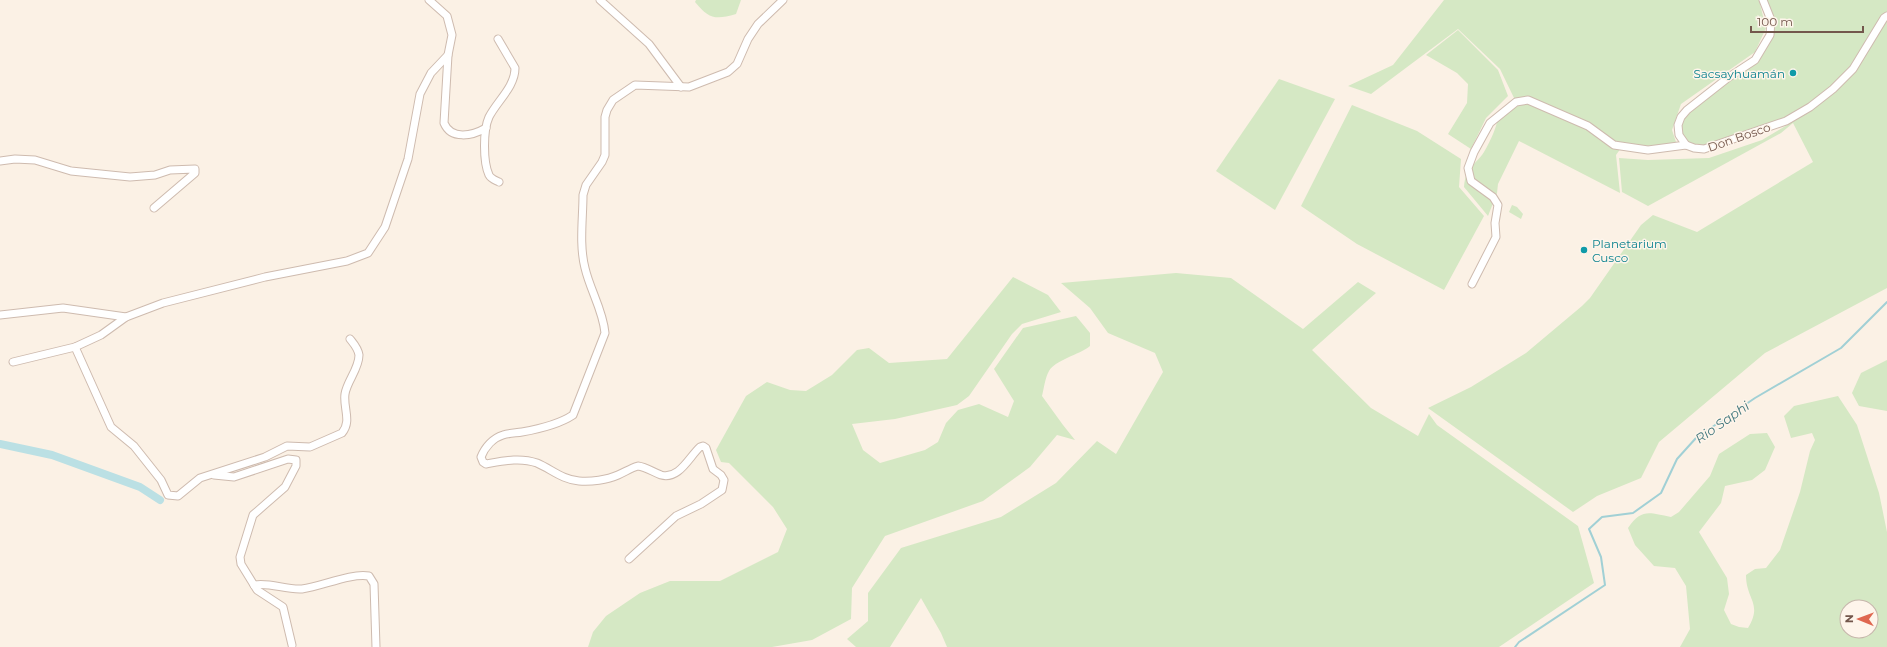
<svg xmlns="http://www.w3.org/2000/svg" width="1887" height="647" font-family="Montserrat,sans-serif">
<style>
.green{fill:#d5e8c4;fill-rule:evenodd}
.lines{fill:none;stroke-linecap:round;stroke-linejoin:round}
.stream{stroke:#a1d0d5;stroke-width:2}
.canal{stroke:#bbe0e4;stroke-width:8}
.minor-casing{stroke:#cebbaf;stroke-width:9}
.minor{stroke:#fff;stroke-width:7}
.culture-dot{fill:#0f9aa8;stroke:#fef5eb;stroke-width:1.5}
.labels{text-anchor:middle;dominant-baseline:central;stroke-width:3;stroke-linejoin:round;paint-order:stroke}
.culture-label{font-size:12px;fill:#0d838f;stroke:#fef5eb;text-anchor:end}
.street-label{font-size:12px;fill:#73574c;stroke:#fef5eb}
.water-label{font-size:13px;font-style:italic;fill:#43787e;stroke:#fef5eb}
</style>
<rect width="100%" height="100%" fill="#fbf1e5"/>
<!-- green -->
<g class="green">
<path d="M696,0H741L736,14C715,20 709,19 695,2Z"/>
<path d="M1444,0H1759L1766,28L1755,52L1681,104L1672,130L1678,148H1621L1616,155L1620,193L1519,141L1498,184L1497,193L1488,216L1464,187C1466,166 1474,167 1484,152C1491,140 1497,127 1499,113L1515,100L1500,69L1458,29L1371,94L1348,86L1393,65Z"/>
<polygon points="1767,0 1887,0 1887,288 1765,353 1659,442 1641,478 1597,496 1573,512 1428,408 1471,387 1526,353 1582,306 1590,298 1641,225 1653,215 1697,232 1813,162 1793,123 1781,133 1648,206 1622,192 1619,158 1648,160 1709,158 1762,140 1792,122 1790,118 1748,133 1689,150 1679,135 1682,118 1759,58 1775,28"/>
<polygon points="1458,30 1498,70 1508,96 1486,118 1471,149 1448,134 1467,103 1468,84 1457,73 1426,55"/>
<polygon points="1279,79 1335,99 1275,210 1216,171"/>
<polygon points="1352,105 1417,131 1461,159 1459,187 1484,216 1444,290 1357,244 1301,206"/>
<polygon points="1512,205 1517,207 1523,214 1521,219 1509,212"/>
<polygon points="1176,273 1231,278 1303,329 1358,282 1376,293 1312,350 1371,408 1418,436 1429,414 1437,425 1578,526 1594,583 1499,647 947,647 941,633 921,598 890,647 856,647 847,639 868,621 868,593 901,548 1001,517 1056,483 1097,441 1116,454 1163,372 1155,353 1108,333 1090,308 1061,283"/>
<path d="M1013,277L1048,295L1061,312L1022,324L1012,334L969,396L957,405L895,419L852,424L863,450L880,463L925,450L938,442L946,423L958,410L979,404L1008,417L1014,401L994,369L1023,328L1076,316L1090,333V346C1079,355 1055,360 1049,371C1045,378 1044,388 1042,396L1063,425L1075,440L1057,435L1030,467L983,501L885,536L852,588L851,619L812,640L772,647H588L593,632L606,616L640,593L670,581H720L778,552L787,529L773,507L729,463L721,462L716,450L746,396L767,382L790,390L806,391L832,375L857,350L869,348L889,363L947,359Z"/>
<polygon points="1887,360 1887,411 1859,406 1852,393 1861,373"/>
<path d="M1838,396L1857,425L1879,493L1887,532V647H1680L1690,629L1686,586L1675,568L1654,566L1635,545L1628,528C1642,508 1649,513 1671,517L1679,512L1710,476L1719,454L1750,434L1767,433L1775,447L1765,470L1752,480L1725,486L1721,503L1699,532L1727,578L1729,594L1724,610L1731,624L1739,627L1748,628C1763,603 1746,600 1746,575L1755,569L1766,568L1780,550L1800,492L1810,451L1815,440L1812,433L1791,438L1784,416L1794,406ZM1847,607H1871V631H1847Z"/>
</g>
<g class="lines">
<!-- stream -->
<polyline class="stream" points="1515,647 1519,642 1605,585 1601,557 1589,529 1602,517 1633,513 1661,493 1677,459 1696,438 1755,398 1841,348 1887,302"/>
<!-- canal -->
<polyline class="canal" points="0,444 52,455 140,487 160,500"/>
<defs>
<g id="minor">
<polyline points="600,0 649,44 681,87"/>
<polyline points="1763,0 1771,20 1770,35 1755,60 1729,77 1687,110 1681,117 1678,125 1679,135 1686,145 1694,148 1704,149 1786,121 1810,107 1833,89 1853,69 1884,18 1887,16"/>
<path d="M498,39L515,68C515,87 497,101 489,117C483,130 483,162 489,175C491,179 495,180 499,182"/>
<path d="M448,55L444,123C451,140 472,136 486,128"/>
<polyline points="0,161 15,159 35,160 71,171 130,177 155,175 170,170 195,169 195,173 154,208"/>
<polyline points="1472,284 1496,237 1495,223 1498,205 1493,197 1471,181 1468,168 1474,152 1490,123 1516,102 1528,100 1588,126 1614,145 1648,150 1686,145"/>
<polyline points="0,315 63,308 126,317"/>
<path d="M75,347L111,427L134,446L161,480L168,495L178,496L200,478L265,457L287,446L310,447L342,433C352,421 343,408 345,394C347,381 359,369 359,355C358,348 354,344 350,339"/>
<polyline points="13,362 75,347 101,335 126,317 163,303 265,277 347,261 368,253 385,227 408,159 420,94 431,73 448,55 452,35 447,16 429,0"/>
<polyline points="214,475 234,477 288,459 296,460 296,466 285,487 253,515 240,557 241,564 257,590 283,607 292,645"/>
<path d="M629,559L676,516L701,504L722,490L724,480L721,475L713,469L706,448L703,446L700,447C689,457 679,480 661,475C653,472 646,467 638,466C631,468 625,472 618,475C607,480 591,482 579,481C563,480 551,469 537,463C520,457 503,461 486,464L483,462L481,457C485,447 493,438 503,435C509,433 516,433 522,432C539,429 558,425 573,415L605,333C603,310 590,290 585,268C579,245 583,218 583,195L586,185L602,162L605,155V117L607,110L613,100L635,85L689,87L728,72L737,64L748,39L758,24L783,0"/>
<path d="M254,585C270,582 285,590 302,589C323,586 350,573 369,576L374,584L376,647"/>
</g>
</defs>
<!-- minor casing -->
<use href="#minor" class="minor-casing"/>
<!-- minor -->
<use href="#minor" class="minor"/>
</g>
<!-- markers -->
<g class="culture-dot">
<circle cx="1793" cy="73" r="4"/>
<circle cx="1584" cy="250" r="4"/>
</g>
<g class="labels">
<!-- culture labels -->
<g class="culture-label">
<text x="1785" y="73">Sacsayhuamán</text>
<text x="1592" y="243" text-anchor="start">Planetarium<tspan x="1592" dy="14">Cusco</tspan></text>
</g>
<!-- street labels -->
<g class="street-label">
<text transform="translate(1739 137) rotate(-19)">Don Bosco</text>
</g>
<!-- water labels -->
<g class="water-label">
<text transform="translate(1722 422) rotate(-35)">Rio Saphi</text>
</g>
</g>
<!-- north arrow -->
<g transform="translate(1859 619) rotate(271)"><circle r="19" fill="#fef5eb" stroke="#c6b6ab"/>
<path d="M0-3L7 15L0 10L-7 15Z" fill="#df6750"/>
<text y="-6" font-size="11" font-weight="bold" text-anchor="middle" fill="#73574c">N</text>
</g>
<!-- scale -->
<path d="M1751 26v6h112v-6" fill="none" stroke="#73574c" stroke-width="2"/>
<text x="1757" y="26" font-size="12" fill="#73574c" stroke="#fef5eb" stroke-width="3" paint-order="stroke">100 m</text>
</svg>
